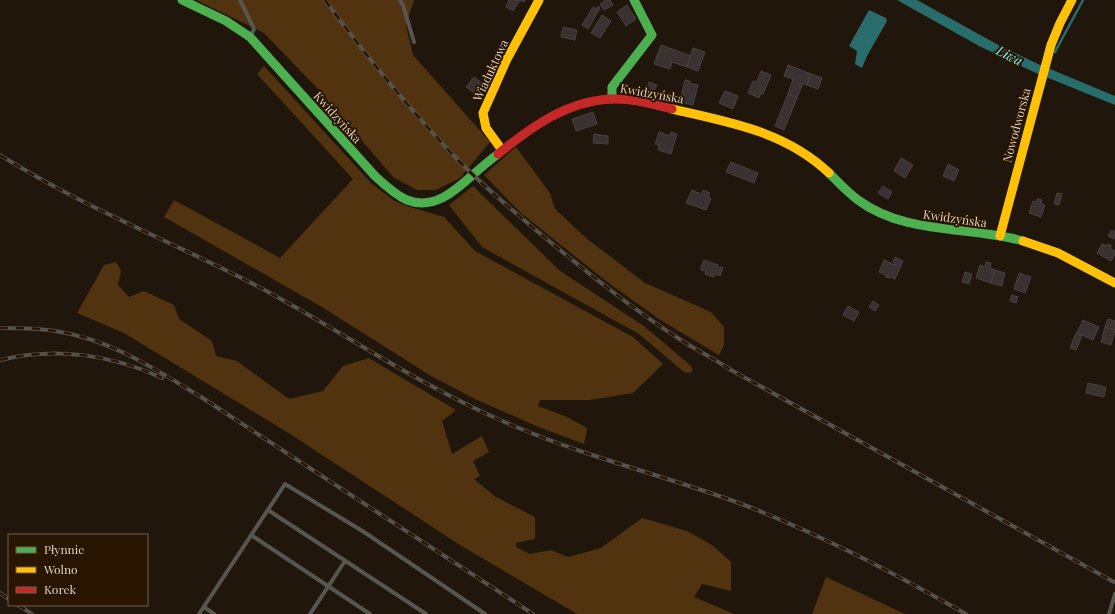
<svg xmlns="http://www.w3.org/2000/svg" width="1115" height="614" font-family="'Playfair Display',serif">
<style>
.green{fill:#523310}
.water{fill:#286c6c}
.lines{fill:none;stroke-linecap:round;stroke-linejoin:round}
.stream{stroke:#286c6c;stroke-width:2.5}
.building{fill:#3a3230;stroke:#494040}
.lane{stroke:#565651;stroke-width:4}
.fast{stroke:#4caf50;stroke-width:9}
.slow{stroke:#ffc107;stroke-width:9}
.jam{stroke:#c62828;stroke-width:9}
.rail-casing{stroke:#56524b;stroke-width:4}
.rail{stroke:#291602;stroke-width:2.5;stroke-dasharray:8;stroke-linecap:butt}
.labels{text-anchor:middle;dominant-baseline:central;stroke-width:4;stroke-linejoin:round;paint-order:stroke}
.street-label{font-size:12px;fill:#ded0c4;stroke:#291602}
.water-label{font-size:13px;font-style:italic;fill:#85f6f7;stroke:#291602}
</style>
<rect width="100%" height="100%" fill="#20160b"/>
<!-- green -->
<g class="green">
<polygon points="196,0 414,0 406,25 413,55 490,142 460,178 436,190 417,190 393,177 316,87 264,33"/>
<polygon points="264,66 372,184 395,201 407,206 444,217 475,251 633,337 663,364 633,393 590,400 540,400 538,406 565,416 587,428 584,444 536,426 473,398 431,376 322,307 164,217 174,200 280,258 353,179 257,74"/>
<polygon points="516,147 550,193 555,209 586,238 645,283 711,312 724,327 724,345 719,355 659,319 606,281 521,213 484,175"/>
<polygon points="473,186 560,271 644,326 690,365 693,370 690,373 684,372 639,334 482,247 449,205"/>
<polygon points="116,262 121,270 118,285 129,297 144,291 174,305 179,319 212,341 216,356 237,361 289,399 323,391 343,366 369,358 456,410 442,421 452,454 482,436 489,452 473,461 480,476 474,479 496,497 535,517 535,539 516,543 516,547 530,554 551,550 568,557 601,548 642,518 687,531 712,545 731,562 731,591 702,584 694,597 734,614 577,614 460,545 287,432 124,333 77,313 104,265"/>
<polygon points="826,577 905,614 812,614"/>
</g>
<!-- water -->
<g class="water">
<polygon points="897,0 917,0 1002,47 1038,64 1115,96 1115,105 1036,73 979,46"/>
<polygon points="869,10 886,18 887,21 867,56 862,68 855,64 857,51 849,46"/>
</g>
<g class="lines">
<!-- stream -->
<polyline class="stream" points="1055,52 1083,0"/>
</g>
<!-- building -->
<g class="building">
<polygon points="509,0 525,0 524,2 520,0 513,11 506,7"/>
<polygon points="606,0 610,0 613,5 604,10 600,4"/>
<polygon points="627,5 636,19 626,26 617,12"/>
<polygon points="598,6 600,8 588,29 582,25 593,7 596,9"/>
<polygon points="602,15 611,21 600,38 591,33"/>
<polygon points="563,27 577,30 575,40 561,37"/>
<polygon points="661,45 691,56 687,67 672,62 670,69 654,64"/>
<polygon points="693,48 705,52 698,71 687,67"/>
<polygon points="788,65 811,74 807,85 803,83 797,98 788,94 793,79 784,76"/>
<polygon points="761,71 771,75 763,94 761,93 759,98 748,93 753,81 757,82"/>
<polygon points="811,74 822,78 818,89 807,85"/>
<polygon points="474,77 482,83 474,93 466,87"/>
<polygon points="685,80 690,81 689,83 698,85 693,105 680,102"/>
<polygon points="649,82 657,85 653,93 646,91"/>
<polygon points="725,91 738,96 733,109 719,103"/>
<polygon points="788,94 797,98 784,130 775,126"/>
<polygon points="593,112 597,124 576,131 572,119"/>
<polygon points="659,132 670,136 671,132 677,134 671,154 658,150 659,145 655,144"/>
<polygon points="594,134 608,136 608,144 593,143"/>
<polygon points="901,158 913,165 905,178 894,171"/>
<polygon points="731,162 758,173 754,183 726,172"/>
<polygon points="948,164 959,170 954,181 943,176"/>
<polygon points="883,186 892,192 888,199 878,193"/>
<polygon points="692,190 701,194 703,190 710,193 708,197 711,198 706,210 686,203"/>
<polygon points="1057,193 1062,194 1059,205 1054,204"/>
<polygon points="1037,199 1042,200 1041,204 1045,205 1041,217 1029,213 1033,201 1036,202"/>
<polygon points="1112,230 1115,232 1114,239 1108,236"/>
<polygon points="1102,244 1107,246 1108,244 1112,246 1110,248 1115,251 1115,254 1111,261 1097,253"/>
<polygon points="895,257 903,261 895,279 890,277 890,278 885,277 886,275 879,272 884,260 895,265 895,263 893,262"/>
<polygon points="704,260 718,265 718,267 723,268 720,276 715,274 714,277 705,274 706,271 701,270 701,267"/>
<polygon points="986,262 991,263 990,268 995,270 991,283 976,278 980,265 985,267"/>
<polygon points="995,270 1005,273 1002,286 991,283"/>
<polygon points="965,272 972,274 969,284 962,282"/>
<polygon points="1019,273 1031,277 1025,293 1014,289"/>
<polygon points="1012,295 1018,297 1016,303 1010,301"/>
<polygon points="873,301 879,305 875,311 869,307"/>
<polygon points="848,306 859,312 854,321 843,315"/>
<polygon points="1108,319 1115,321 1115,330 1105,327"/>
<polygon points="1083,320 1099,327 1093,340 1077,333"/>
<polygon points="1105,327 1115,330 1111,345 1101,342"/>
<polygon points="1076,333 1082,335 1076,350 1070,348"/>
<polygon points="1088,383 1106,387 1104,397 1086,393"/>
</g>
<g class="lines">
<!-- lane -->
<g class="lane">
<polyline points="240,0 254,29 250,37"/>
<polyline points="400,0 403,5 414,42"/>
<polyline points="268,510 426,614"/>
<polyline points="251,535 370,614"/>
<polyline points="204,607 214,614"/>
<polyline points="199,614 285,484 364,532 485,614"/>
<polyline points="310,614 345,561"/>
<polyline points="1109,614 1115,594"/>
</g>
<!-- fast -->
<g class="fast">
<path d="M182,0L226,21L250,37L375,176C385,185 395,195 407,200C435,211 457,189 476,172C483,166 490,160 498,154"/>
<polyline points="612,99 612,87 652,35 634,0"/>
<path d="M829,173C838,182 847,192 858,200C905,235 969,226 1023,241"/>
</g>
<!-- slow -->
<g class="slow">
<path d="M672,109C728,122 785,131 829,173"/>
<polyline points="502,150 486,128 483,113 507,59 539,0"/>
<polyline points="1000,236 1051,45 1060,23 1072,0"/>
<polyline points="1023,241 1058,253 1115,283"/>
</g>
<!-- jam -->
<path class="jam" d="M498,154C531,127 567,101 611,99C632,98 652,104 672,109"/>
<defs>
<g id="rail">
<path d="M325,0C366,56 410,110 458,160C483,186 510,208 537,231C584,270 632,309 684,342C700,352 716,360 731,370L1114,582"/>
<path d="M0,155C82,207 173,242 259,287C345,333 424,389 514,426C587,457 665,476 739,503C818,533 892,572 966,614"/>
<path d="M0,328C18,328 37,328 55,331C110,339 155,369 201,397L533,614"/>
<path d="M0,360C55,347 111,354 162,378"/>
<polyline points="0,593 9,599"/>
<polyline points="18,605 32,614"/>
</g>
</defs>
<!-- rail casing -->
<use href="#rail" class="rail-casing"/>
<!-- rail -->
<use href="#rail" class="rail"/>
</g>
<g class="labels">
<!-- street labels -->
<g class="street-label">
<text transform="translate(490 70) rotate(-65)">Wiaduktowa</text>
<text transform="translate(652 93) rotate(10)">Kwidzyńska</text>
<text transform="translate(338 117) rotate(48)">Kwidzyńska</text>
<text transform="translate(1016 125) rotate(-75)">Nowodworska</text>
<text transform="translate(955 218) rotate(8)">Kwidzyńska</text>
</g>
<!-- water labels -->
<g class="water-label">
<text transform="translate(1010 55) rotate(27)">Liwa</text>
</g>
</g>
<!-- legend -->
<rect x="8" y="534" width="140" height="72" fill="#291602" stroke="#716050"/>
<rect x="16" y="547" width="20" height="6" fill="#4caf50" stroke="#716050"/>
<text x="44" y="554" font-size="12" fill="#ded0c4">Płynnie</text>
<rect x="16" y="567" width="20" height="6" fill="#ffc107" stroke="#716050"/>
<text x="44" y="574" font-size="12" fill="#ded0c4">Wolno</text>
<rect x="16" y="587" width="20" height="6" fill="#c62828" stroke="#716050"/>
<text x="44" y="594" font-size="12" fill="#ded0c4">Korek</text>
</svg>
